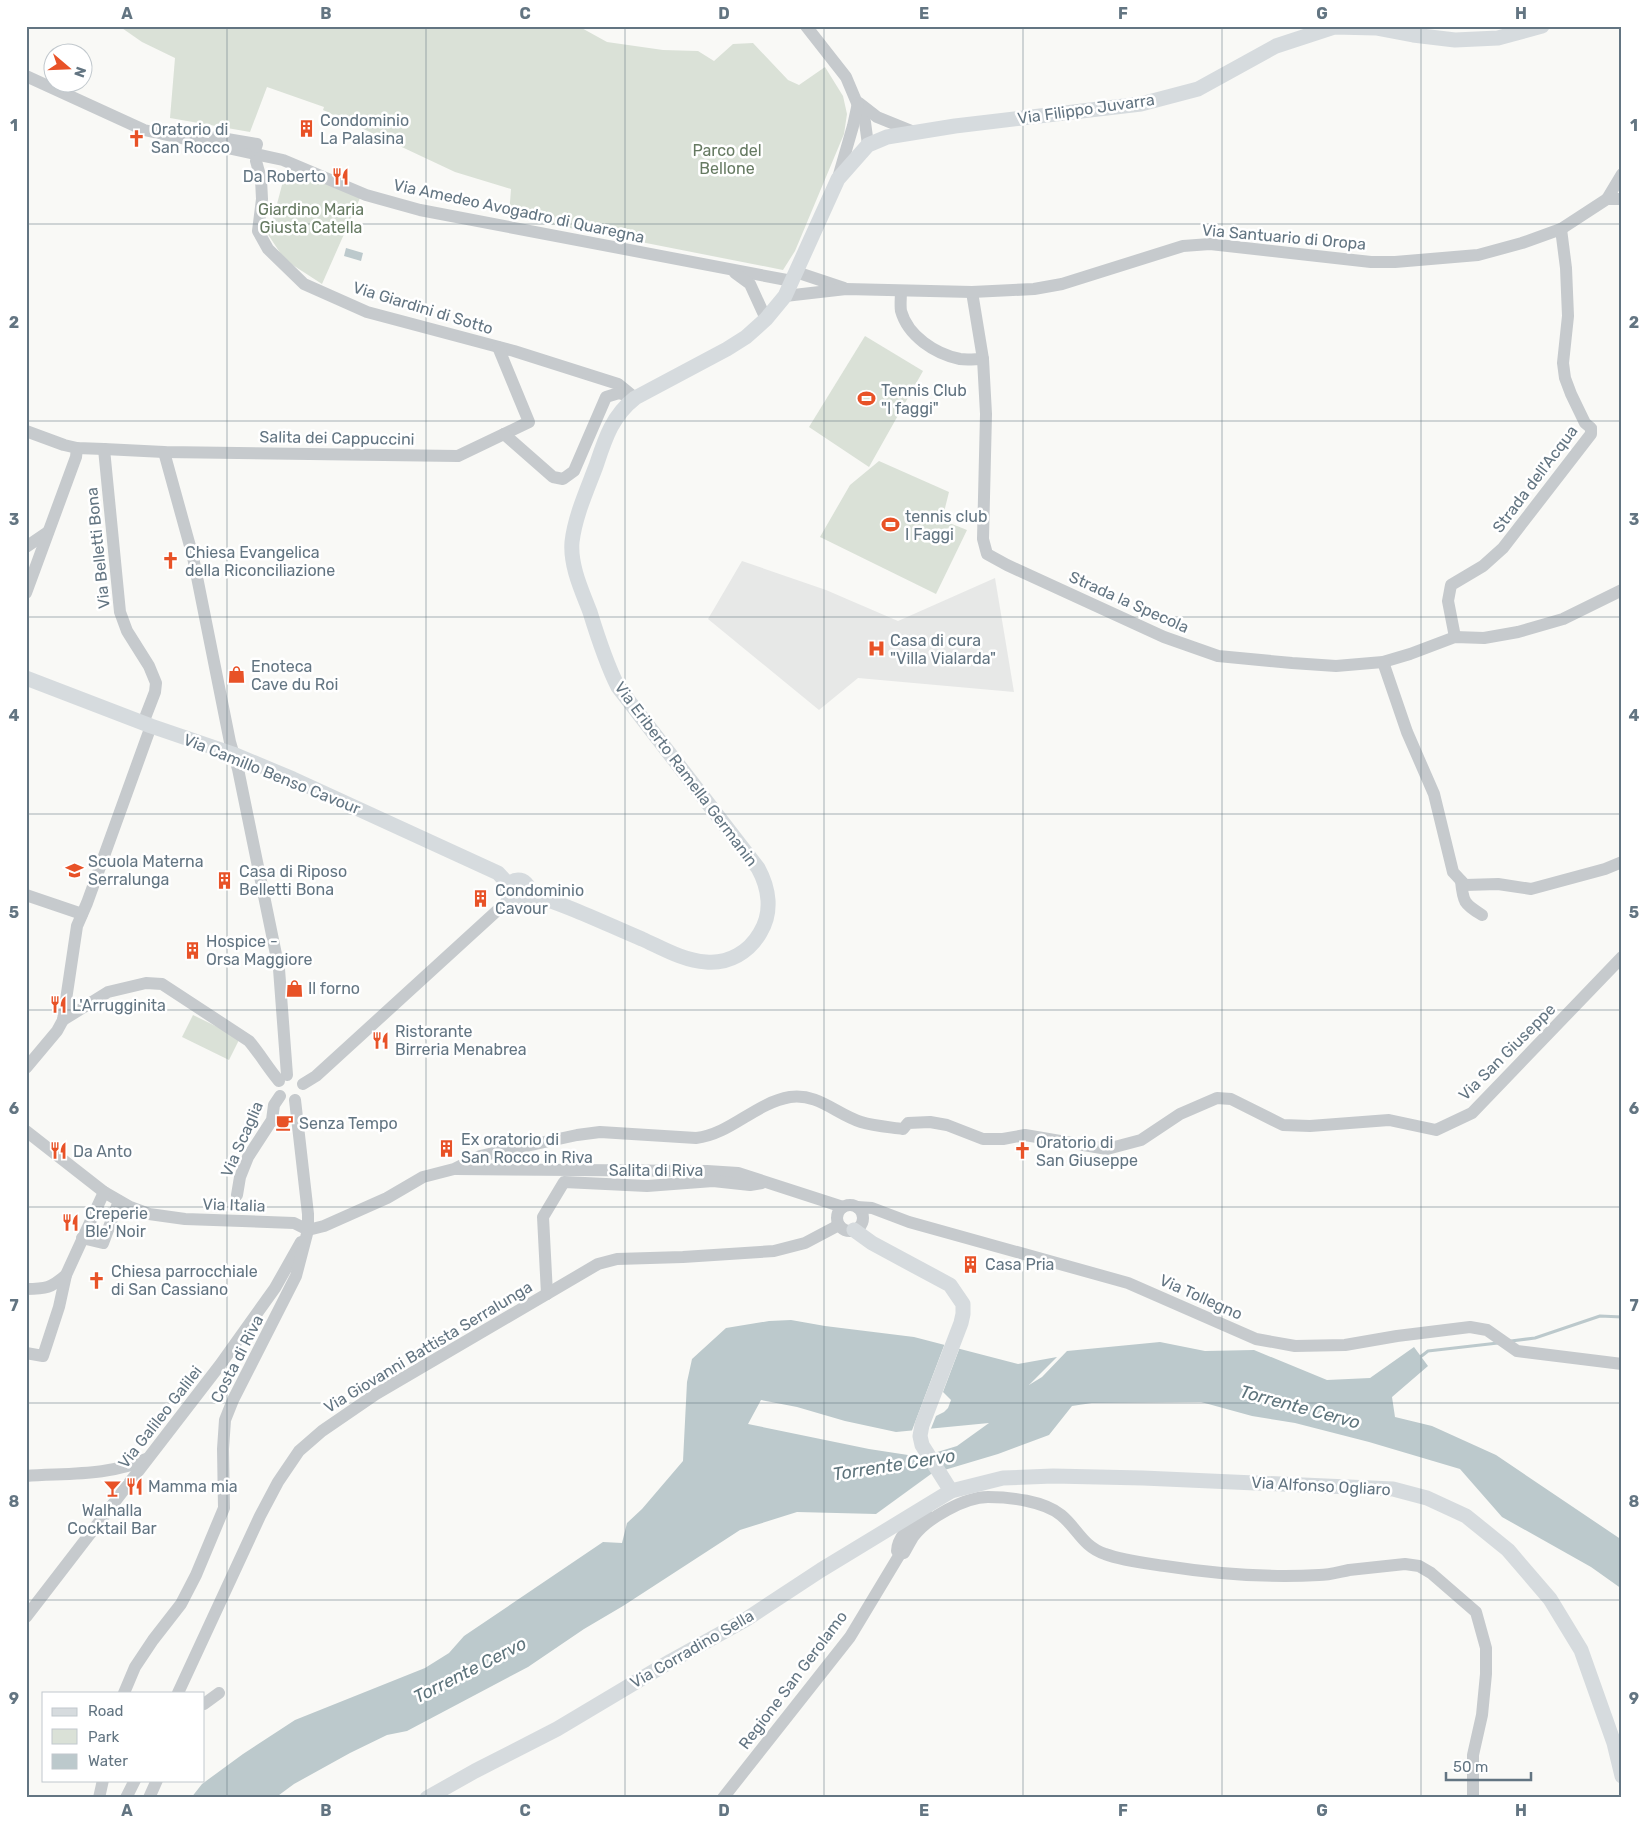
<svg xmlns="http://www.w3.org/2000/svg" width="1648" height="1824" font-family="Rubik,sans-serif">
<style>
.built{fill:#e7e8e7}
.green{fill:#dae1d7}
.water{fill:#bcc9cc;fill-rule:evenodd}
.pier{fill:#f9f9f6}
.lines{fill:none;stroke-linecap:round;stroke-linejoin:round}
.stream{stroke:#bcc9cc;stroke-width:3}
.minor{stroke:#c6cacd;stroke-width:12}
.major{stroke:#d6dbde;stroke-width:15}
.grid{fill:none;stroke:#637582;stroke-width:1;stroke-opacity:0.55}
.labels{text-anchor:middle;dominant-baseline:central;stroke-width:5;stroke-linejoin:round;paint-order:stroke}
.street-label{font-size:16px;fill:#637582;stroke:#fff}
.poi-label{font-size:16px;fill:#637582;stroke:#fff;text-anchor:start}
.park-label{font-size:16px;fill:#667a62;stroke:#fff}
.water-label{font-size:18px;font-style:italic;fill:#5e747c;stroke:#fff}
.neatline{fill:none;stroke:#637582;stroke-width:2}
.grid-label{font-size:16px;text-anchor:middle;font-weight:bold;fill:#637582}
</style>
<rect width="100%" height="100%" fill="#f9f9f6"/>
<!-- built -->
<polygon class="built" points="742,561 826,590 898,621 995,578 1014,692 858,678 819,710 708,619"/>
<!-- green -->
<g class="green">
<polygon points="119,26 578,26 607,42 663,50 698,51 714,61 733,44 753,43 788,80 799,85 825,67 843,96 847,114 844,134 795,251 783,270 509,216 511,189 455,172 323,110 324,107 267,87 250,132 170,118 175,58 142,42"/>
<polygon points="287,166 360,198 322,284 285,260 265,230 272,223"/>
<polygon points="865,336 923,371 869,467 809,427"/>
<polygon points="879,461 949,492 942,520 967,530 936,594 820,537 850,485"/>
<polygon points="193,1015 240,1038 229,1060 182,1037"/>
</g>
<!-- water -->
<g class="water">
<polygon points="346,248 363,253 361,261 344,256"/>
<path d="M791,1320L825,1326L914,1337L1018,1364L1057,1357L1029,1385L1042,1377L1067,1351L1160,1342L1205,1351L1254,1350L1327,1380L1370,1378L1414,1347L1428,1366L1392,1397L1395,1417L1432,1426L1496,1455L1622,1540V1589L1591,1567L1502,1517L1460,1469L1369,1442L1295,1423L1252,1416L1201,1402L1092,1403L1072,1406L1049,1435L998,1454L931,1474L876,1514L797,1512L740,1530L623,1606L584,1629L528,1667L407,1731L387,1735L350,1753L294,1784L275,1798H191L202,1784L243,1754L295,1720L425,1668L449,1653L464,1636L603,1542L622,1543L627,1523L642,1509L683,1461L687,1382L692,1359L726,1328L769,1321ZM761,1400L797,1407L845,1421L896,1432L989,1423L957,1446L921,1457L869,1449L748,1424Z"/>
</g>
<!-- pier -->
<polygon class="pier" points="945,1343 960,1347 943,1392 951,1400 948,1408 944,1412 936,1416 930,1431 911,1433"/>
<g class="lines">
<!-- stream -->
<g class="stream">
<polyline points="1511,1341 1535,1338 1600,1316 1622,1317"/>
<polyline points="1419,1358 1428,1351 1498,1343"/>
</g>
<!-- minor -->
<g class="minor">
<polyline points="806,26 846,77 865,122 868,145"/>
<polyline points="26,76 144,130 283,160 366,195 420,210 792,281"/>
<polyline points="859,103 877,117 914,132"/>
<polyline points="215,137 257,144 256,147"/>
<polyline points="256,161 261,179 262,199 258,231 268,249 304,284 367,312 514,351 618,384 635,398"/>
<polyline points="838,178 853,126 858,103"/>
<polyline points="1607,199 1622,174"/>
<polyline points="796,272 844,288"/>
<polyline points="735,273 750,284 766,319"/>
<path d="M901,291C901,297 900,305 901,311C908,336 935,354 960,359C967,360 976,359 983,359"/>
<polyline points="972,292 983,359 986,414 983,539 987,554 1007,565 1164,637 1218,656 1292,663 1336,666 1383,662 1410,654 1455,637 1484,638 1518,632 1563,619 1622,590"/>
<polyline points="785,296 846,289 972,292 1034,289 1062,284 1183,246 1210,244 1371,262 1395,262 1478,255 1522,243 1561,229 1607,199 1622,199"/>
<polyline points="26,431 64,445 77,448 104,449 164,452 458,456 529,422 498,347"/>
<polyline points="504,434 553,477 563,479 574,471 606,397 619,393 632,397"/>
<polyline points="104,449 120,612 127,631 149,666 156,683 155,692 143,723"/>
<polyline points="164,452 193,557 230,742 238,769 279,969 287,1075"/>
<polyline points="26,547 48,532"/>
<polyline points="26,593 76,457 77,448"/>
<polyline points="1455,637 1448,601 1451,585 1483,566 1503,548 1591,434 1591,428 1585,423 1571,394 1565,378 1563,363 1568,316 1566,268 1561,229"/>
<polyline points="1383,662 1407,732 1434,794 1453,872 1465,885 1498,884 1531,889 1605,869 1622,862"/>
<path d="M1461,881C1463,902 1464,904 1482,915"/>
<polyline points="26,895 82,914"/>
<path d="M63,1020L108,992L146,983L162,984L249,1041C260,1054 268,1068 279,1081"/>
<polyline points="26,1068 57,1031 63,1020 77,926 87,903 151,726"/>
<polyline points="303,1084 316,1076 510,899"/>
<path d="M26,1131L104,1192L130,1207L149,1214L185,1219L294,1223L308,1230L324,1226L387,1198L423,1177L454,1169L480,1156L577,1135L600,1132L696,1138C731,1134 755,1103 790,1097C818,1093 836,1114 861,1122C874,1126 889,1127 903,1129L908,1123L930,1122L947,1125L983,1139H1003L1025,1135L1107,1149L1141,1140L1180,1114L1217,1098L1231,1099L1283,1125L1310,1126L1389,1120L1436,1130L1472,1113L1622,957"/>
<polyline points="456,1169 707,1171 738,1173 843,1207"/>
<polyline points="237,1195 240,1177 248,1157 272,1120 274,1105 280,1096"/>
<circle cx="850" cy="1218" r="13"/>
<polyline points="857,1207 872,1208 909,1222 1128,1283 1256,1339 1295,1346 1345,1345 1397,1336 1470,1327 1487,1330 1517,1351 1622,1364"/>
<polyline points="82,1238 103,1243 119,1201"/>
<path d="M26,1289C46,1289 51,1288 66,1275"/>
<polyline points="547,1294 543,1217 564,1182 647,1186 713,1181 750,1185 762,1183"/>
<polyline points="26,1353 43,1356 59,1307 66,1275 104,1192"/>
<path d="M26,1476C66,1473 110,1476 146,1459"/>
<path d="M926,1510C916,1520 897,1536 897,1551L900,1554L904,1553C907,1548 910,1542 913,1537C927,1518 965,1497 988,1497C1010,1497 1044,1501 1061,1515C1077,1528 1083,1547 1105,1554C1124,1561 1145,1563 1165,1566C1216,1574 1267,1578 1319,1575C1329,1575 1339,1572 1349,1570C1368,1568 1386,1566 1405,1564L1419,1566L1431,1573L1476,1612L1486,1648V1674L1482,1715L1473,1755V1798"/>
<polyline points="26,1617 220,1365 275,1288 301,1242"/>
<polyline points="124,1693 135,1667 153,1640 181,1604 196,1575 224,1508 223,1449 225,1420 233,1400 296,1276 308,1230 308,1214 295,1100"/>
<polyline points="178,1693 260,1516 278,1482 299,1451 322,1431 376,1394 598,1264 617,1259 683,1257 774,1251 805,1243 839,1225"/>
<polyline points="204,1704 219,1693"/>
<polyline points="99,1798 103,1780"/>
<polyline points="126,1798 135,1780"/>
<polyline points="149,1798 157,1780"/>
<polyline points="723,1798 850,1637 900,1554"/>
</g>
<!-- major -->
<g class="major">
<polyline points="26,678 151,726 233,754 293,779 498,873 509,885"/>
<circle cx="518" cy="891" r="11"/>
<path d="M529,894C568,905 604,923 642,939C662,948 684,961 706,962C729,964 749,952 760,933C773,912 769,888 758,868L618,687C606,663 598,638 590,612C582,591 570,566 572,542C575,516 587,490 596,466C605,439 612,416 635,398L727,349L746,337L766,319L785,296L838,179L868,145L887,137L955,126L1141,104L1198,89L1276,46L1334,27L1376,28L1413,35L1455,40L1498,38L1542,26"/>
<polyline points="854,1230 872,1243 950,1285 963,1304 963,1314 961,1323 922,1425 920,1436 922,1445 951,1491"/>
<polyline points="427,1798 475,1771 557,1729 671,1661 745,1620 821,1570 951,1491 1003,1478 1053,1476 1143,1478 1393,1489 1427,1498 1466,1516 1508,1550 1550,1599 1581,1650 1614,1743 1622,1776"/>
</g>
</g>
<!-- grid -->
<path class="grid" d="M227,26V1798M426,26V1798M625,26V1798M824,26V1798M1023,26V1798M1222,26V1798M1421,26V1798M26,224H1622M26,421H1622M26,617H1622M26,814H1622M26,1010H1622M26,1207H1622M26,1403H1622M26,1600H1622"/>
<!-- icons -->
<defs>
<symbol id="building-bare" viewBox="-9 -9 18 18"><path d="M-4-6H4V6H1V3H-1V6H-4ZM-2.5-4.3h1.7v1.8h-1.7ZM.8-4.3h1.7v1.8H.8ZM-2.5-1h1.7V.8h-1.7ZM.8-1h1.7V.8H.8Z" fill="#e85227" stroke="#fff" stroke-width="2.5" paint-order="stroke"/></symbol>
<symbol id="church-bare" viewBox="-9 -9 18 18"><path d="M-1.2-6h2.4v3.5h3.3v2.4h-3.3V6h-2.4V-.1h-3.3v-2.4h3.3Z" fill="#e85227" stroke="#fff" stroke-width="2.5" paint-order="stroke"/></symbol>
<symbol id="restaurant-bare" viewBox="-9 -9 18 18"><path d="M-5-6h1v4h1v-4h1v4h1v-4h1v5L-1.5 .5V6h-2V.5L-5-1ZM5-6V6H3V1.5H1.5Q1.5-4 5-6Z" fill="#e85227" stroke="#fff" stroke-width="2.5" paint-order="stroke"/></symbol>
<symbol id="stadium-bare" viewBox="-9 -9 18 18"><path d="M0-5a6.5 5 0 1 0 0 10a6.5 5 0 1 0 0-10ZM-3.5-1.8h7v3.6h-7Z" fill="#e85227" stroke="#fff" stroke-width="2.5" paint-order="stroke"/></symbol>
<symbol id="hospital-bare" viewBox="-9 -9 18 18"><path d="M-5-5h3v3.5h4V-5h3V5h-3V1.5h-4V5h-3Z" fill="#e85227" stroke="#fff" stroke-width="2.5" paint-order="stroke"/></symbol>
<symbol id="shop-bare" viewBox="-9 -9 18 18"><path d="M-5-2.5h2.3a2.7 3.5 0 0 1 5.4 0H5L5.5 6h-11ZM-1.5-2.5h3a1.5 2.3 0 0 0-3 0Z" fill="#e85227" stroke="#fff" stroke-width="2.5" paint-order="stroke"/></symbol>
<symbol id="school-bare" viewBox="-9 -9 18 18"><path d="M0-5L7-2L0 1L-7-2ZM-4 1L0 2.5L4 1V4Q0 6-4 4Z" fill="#e85227" stroke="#fff" stroke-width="2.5" paint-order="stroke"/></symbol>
<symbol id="cafe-bare" viewBox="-9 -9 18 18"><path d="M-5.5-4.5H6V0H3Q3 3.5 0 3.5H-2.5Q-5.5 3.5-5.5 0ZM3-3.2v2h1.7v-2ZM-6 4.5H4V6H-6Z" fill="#e85227" stroke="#fff" stroke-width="2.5" paint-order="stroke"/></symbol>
<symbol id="bar-bare" viewBox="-9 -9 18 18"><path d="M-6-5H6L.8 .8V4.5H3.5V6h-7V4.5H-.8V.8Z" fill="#e85227" stroke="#fff" stroke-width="2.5" paint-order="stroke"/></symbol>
</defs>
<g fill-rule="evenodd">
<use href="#building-bare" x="294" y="116" width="25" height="25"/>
<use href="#church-bare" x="124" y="126" width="25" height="25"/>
<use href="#restaurant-bare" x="328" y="164" width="25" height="25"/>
<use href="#stadium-bare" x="854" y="386" width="25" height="25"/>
<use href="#stadium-bare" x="878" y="512" width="25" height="25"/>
<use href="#church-bare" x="158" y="548" width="25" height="25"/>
<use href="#hospital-bare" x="864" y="636" width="25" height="25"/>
<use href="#shop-bare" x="224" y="662" width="25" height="25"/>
<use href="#school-bare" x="62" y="858" width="25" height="25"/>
<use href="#building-bare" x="212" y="868" width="25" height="25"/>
<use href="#building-bare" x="468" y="886" width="25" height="25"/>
<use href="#building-bare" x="180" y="938" width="25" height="25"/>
<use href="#shop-bare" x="282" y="976" width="25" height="25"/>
<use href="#restaurant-bare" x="46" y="992" width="25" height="25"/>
<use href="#restaurant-bare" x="368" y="1028" width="25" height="25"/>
<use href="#cafe-bare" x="272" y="1110" width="25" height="25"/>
<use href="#building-bare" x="434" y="1136" width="25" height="25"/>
<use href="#restaurant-bare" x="46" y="1138" width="25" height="25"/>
<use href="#church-bare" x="1010" y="1138" width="25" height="25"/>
<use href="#restaurant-bare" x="58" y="1210" width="25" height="25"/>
<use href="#building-bare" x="958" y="1252" width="25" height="25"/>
<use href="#church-bare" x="84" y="1268" width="25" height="25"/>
<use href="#restaurant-bare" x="122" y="1474" width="25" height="25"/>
<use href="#bar-bare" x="100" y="1476" width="25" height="25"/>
</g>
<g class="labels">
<!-- street labels -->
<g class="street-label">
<text transform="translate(1086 109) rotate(-8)">Via Filippo Juvarra</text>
<text transform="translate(519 211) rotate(12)">Via Amedeo Avogadro di Quaregna</text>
<text transform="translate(1284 237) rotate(5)">Via Santuario di Oropa</text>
<text transform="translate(423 308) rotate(17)">Via Giardini di Sotto</text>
<text transform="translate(337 438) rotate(1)">Salita dei Cappuccini</text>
<text transform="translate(1535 479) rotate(-53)">Strada dell'Acqua</text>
<text transform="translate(98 548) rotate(-96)">Via Belletti Bona</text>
<text transform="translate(1129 602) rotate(24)">Strada la Specola</text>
<text transform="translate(272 774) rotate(22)">Via Camillo Benso Cavour</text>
<text transform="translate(686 774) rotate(53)">Via Eriberto Ramella Germanin</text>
<text transform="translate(1507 1052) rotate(-45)">Via San Giuseppe</text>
<text transform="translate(242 1139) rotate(-66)">Via Scaglia</text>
<text x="656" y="1170">Salita di Riva</text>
<text transform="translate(234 1205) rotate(2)">Via Italia</text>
<text transform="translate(1201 1297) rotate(24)">Via Tollegno</text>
<text transform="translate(428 1347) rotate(-31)">Via Giovanni Battista Serralunga</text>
<text transform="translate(237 1359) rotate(-63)">Costa di Riva</text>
<text transform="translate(160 1417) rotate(-52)">Via Galileo Galilei</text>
<text transform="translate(1321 1486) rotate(3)">Via Alfonso Ogliaro</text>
<text transform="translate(692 1649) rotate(-30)">Via Corradino Sella</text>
<text transform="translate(793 1680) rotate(-53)">Regione San Gerolamo</text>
</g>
<!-- poi labels -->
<g class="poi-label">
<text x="320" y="120">Condominio<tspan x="320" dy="18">La Palasina</tspan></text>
<text x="151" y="129">Oratorio di<tspan x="151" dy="18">San Rocco</tspan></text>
<text x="326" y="176" text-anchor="end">Da Roberto</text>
<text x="881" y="390">Tennis Club<tspan x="881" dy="18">"I faggi"</tspan></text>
<text x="905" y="516">tennis club<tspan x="905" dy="18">I Faggi</tspan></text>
<text x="185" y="552">Chiesa Evangelica<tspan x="185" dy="18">della Riconciliazione</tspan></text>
<text x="890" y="640">Casa di cura<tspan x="890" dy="18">"Villa Vialarda"</tspan></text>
<text x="251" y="666">Enoteca<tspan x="251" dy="18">Cave du Roi</tspan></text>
<text x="88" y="861">Scuola Materna<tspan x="88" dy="18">Serralunga</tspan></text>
<text x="239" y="871">Casa di Riposo<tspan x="239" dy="18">Belletti Bona</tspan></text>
<text x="495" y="890">Condominio<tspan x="495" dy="18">Cavour</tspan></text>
<text x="206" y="941">Hospice -<tspan x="206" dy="18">Orsa Maggiore</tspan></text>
<text x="308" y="988">Il forno</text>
<text x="72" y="1005">L'Arrugginita</text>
<text x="395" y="1031">Ristorante<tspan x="395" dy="18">Birreria Menabrea</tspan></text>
<text x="299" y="1123">Senza Tempo</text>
<text x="461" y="1139">Ex oratorio di<tspan x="461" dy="18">San Rocco in Riva</tspan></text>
<text x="1036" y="1142">Oratorio di<tspan x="1036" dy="18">San Giuseppe</tspan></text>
<text x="73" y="1151">Da Anto</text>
<text x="85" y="1213">Creperie<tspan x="85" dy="18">Ble' Noir</tspan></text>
<text x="985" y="1264">Casa Pria</text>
<text x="111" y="1271">Chiesa parrocchiale<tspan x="111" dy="18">di San Cassiano</tspan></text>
<text x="148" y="1486">Mamma mia</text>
<text x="112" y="1510" text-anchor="middle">Walhalla<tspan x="112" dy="18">Cocktail Bar</tspan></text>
</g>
<!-- park labels -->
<g class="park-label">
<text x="727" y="150">Parco del<tspan x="727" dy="18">Bellone</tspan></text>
<text x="311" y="209">Giardino Maria<tspan x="311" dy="18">Giusta Catella</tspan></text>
</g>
<!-- water labels -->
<g class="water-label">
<text transform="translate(1300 1407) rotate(15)">Torrente Cervo</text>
<text transform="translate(894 1465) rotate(-9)">Torrente Cervo</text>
<text transform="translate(470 1670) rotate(-27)">Torrente Cervo</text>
</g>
</g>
<!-- border -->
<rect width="1648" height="1824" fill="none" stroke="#ffffff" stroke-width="55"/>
<!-- legend -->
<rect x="42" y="1692" width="162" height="90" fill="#ffffff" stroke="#c1c8cd"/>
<rect x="52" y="1708" width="25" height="8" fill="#d6dbde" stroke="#c1c8cd"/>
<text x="88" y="1716" font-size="15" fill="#637582">Road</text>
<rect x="52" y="1729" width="25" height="15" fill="#dae1d7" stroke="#c1c8cd"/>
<text x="88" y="1742" font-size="15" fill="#637582">Park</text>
<rect x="52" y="1754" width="25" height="15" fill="#bcc9cc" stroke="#c1c8cd"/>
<text x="88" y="1766" font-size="15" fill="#637582">Water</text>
<!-- north arrow -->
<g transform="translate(68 68) rotate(109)"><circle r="24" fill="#ffffff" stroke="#c1c8cd"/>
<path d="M0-4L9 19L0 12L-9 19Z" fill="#e85227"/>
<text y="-8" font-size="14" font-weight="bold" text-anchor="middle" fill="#637582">N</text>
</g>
<!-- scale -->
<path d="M1446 1772v8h85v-8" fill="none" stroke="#637582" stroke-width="2.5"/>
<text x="1453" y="1772" font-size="15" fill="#637582" stroke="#ffffff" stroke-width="4" paint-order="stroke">50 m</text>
<rect x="28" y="28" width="1592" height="1768" class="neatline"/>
<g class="grid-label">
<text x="127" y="19">A</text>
<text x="326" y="19">B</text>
<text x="525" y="19">C</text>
<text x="724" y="19">D</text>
<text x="924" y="19">E</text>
<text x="1123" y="19">F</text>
<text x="1322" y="19">G</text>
<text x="1521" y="19">H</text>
<text x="14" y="131">1</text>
<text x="1634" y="131">1</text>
<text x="14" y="328">2</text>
<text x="1634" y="328">2</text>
<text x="14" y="525">3</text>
<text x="1634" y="525">3</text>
<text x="14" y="721">4</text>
<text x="1634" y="721">4</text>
<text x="14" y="918">5</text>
<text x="1634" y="918">5</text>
<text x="14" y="1114">6</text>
<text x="1634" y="1114">6</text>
<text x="14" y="1311">7</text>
<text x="1634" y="1311">7</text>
<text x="14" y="1507">8</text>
<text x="1634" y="1507">8</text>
<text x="14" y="1704">9</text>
<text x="1634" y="1704">9</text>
<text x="127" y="1816">A</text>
<text x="326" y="1816">B</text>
<text x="525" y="1816">C</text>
<text x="724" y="1816">D</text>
<text x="924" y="1816">E</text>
<text x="1123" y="1816">F</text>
<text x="1322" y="1816">G</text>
<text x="1521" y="1816">H</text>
</g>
</svg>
